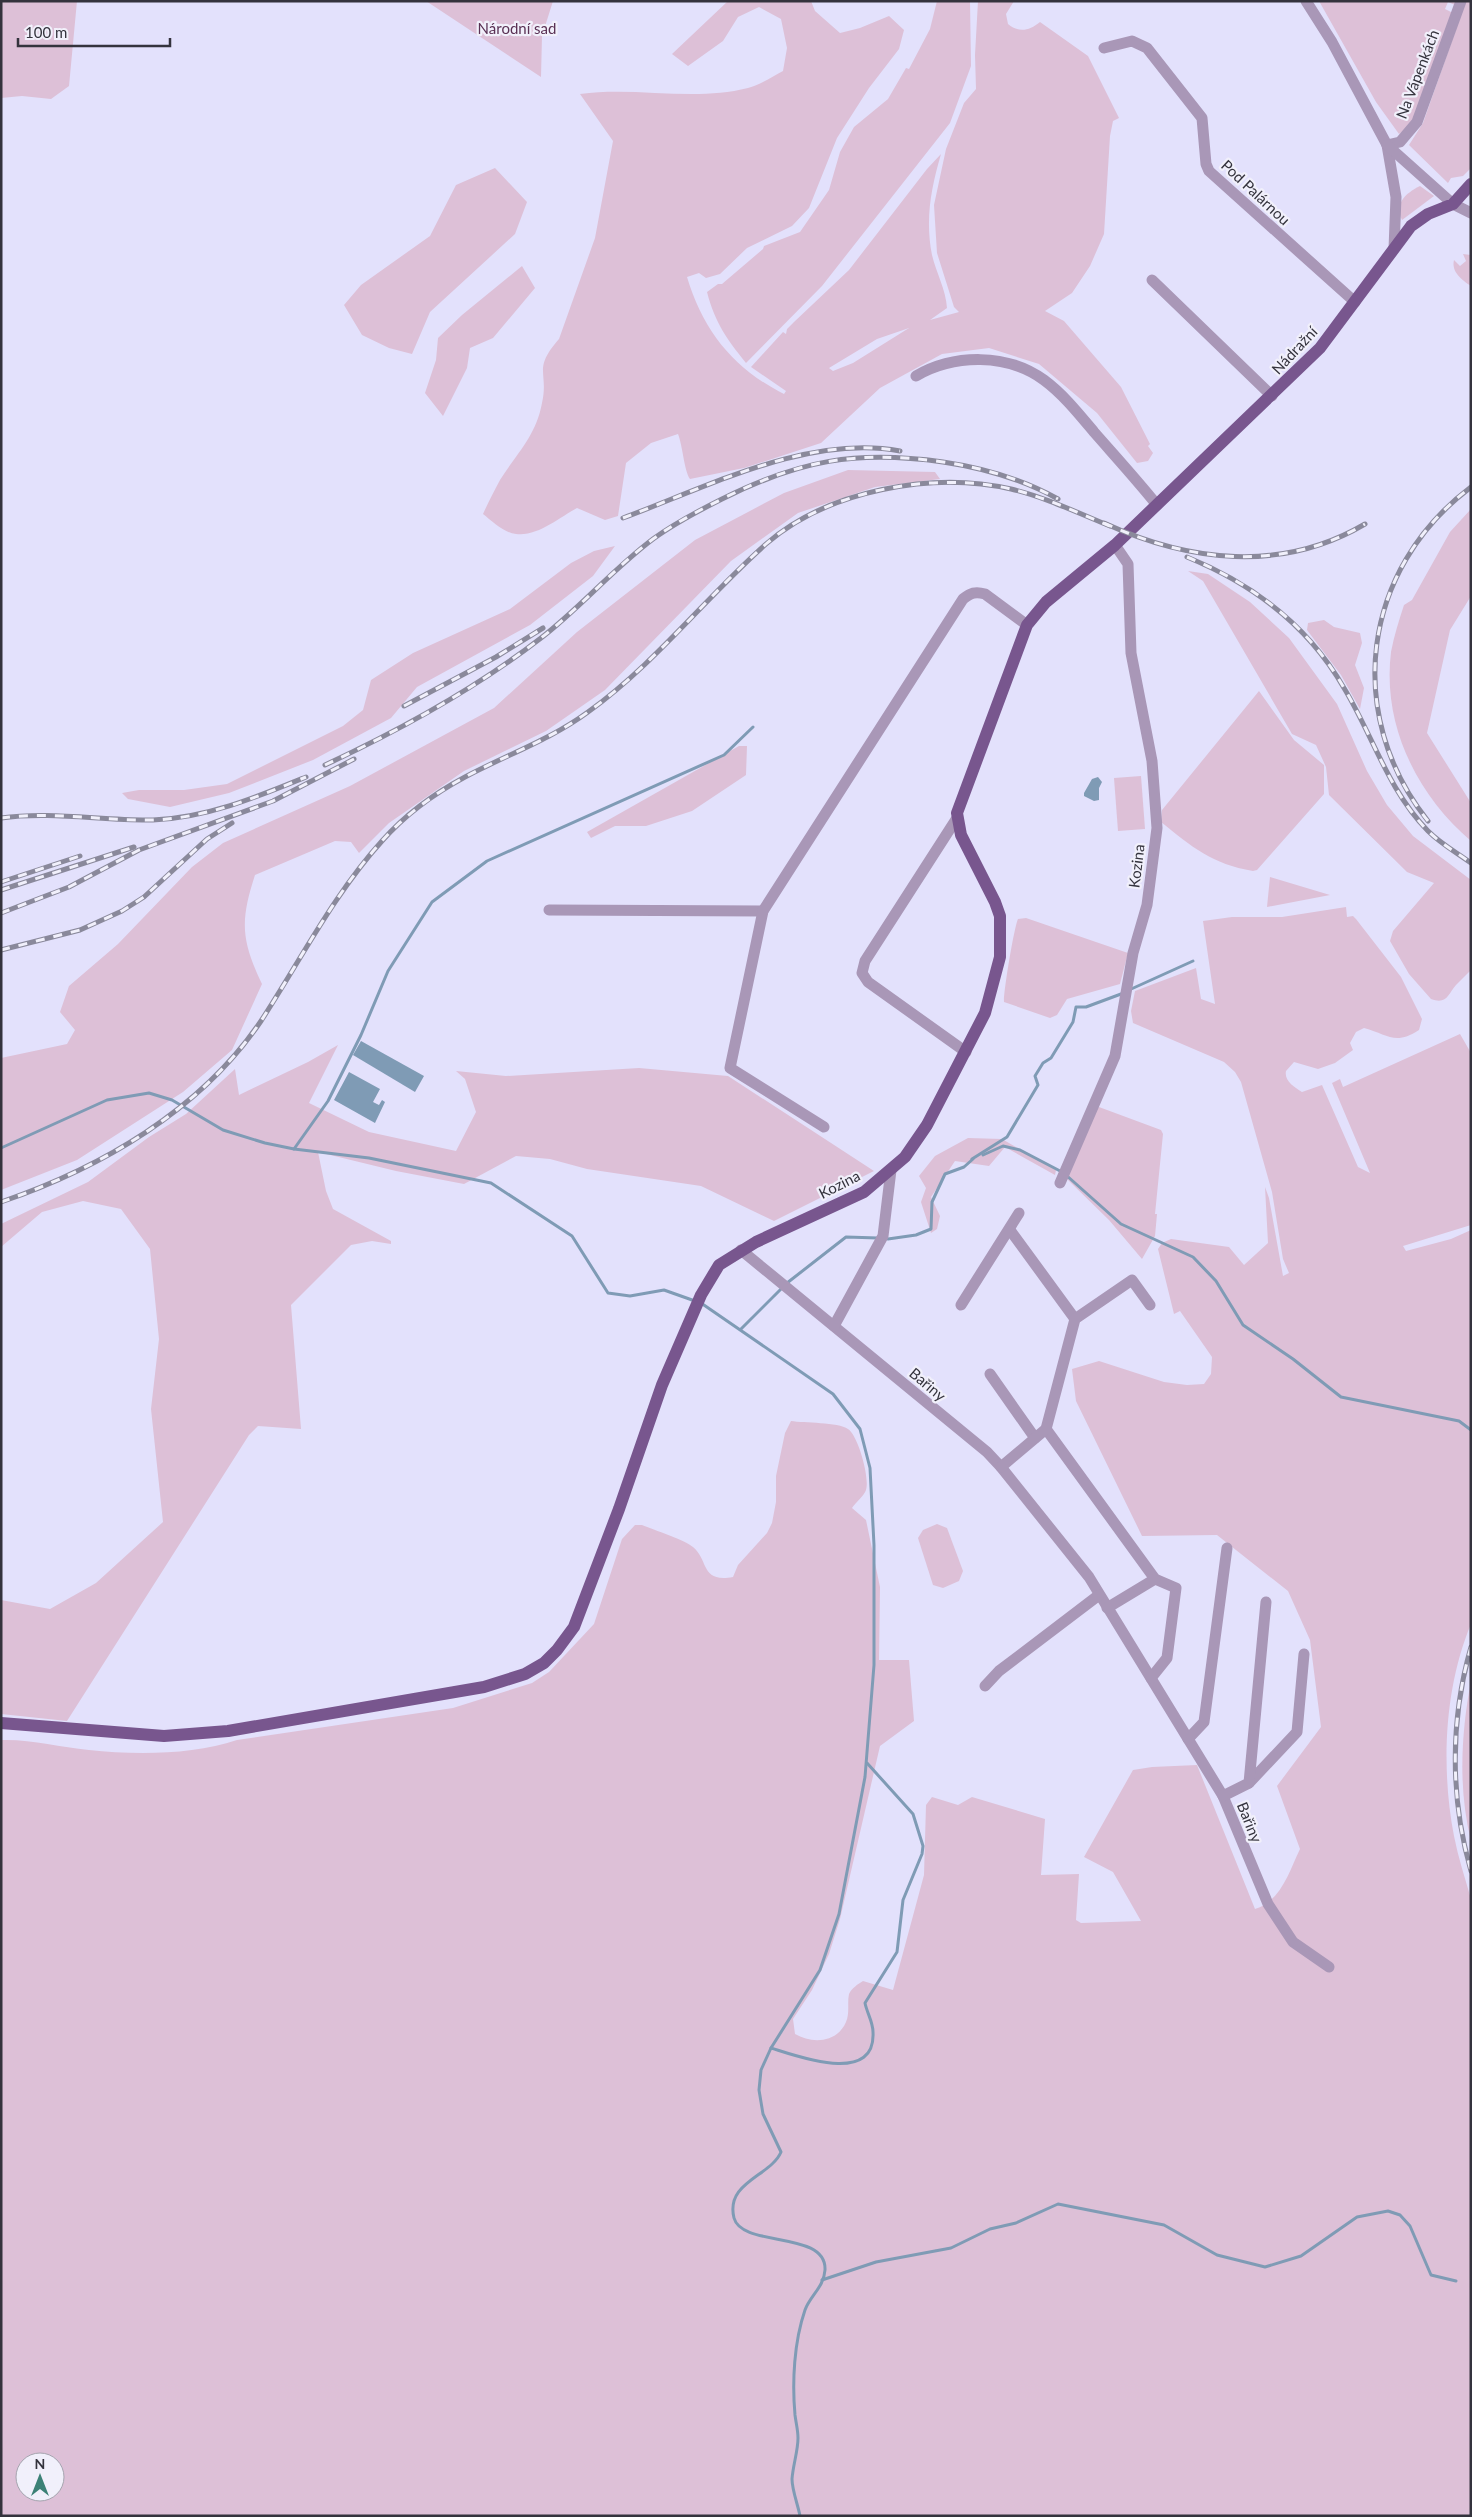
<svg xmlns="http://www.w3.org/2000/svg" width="1472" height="2517" font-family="Lato,sans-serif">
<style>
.green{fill:#ddc0d7;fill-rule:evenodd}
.water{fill:#7f9bb5}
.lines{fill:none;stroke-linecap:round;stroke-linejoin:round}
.stream{stroke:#7f9bb5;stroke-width:3}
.minor{stroke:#a997b7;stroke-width:11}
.major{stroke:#78568e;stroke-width:12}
.rail-casing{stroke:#8a899b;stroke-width:5}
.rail{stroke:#f1f0fb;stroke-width:3;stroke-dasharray:9;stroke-linecap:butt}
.labels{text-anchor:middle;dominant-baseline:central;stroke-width:4.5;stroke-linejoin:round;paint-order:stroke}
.park-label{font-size:15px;fill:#5a3154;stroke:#f1f0fb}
.street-label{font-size:15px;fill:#34333d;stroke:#f1f0fb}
</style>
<rect width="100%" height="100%" fill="#e3e1fc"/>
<!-- green -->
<g class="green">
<polygon points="1,1 77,1 69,86 51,99 22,96 1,98"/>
<polygon points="426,1 553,1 542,36 541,77"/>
<path d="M728,1H811L815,11L840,33L860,28L889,16L904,30L899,49L869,88L837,138L809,208L792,226L747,248L720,274L706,278L699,273L687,277C703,331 734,369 784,394L786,391L751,367L783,332L786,334L787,329L794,322L849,270L927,169L941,154C931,188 925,220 932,255C936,272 946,290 947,308L930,320L959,312L954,307L937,253L934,205L946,149L964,103L976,89L975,55L978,1H1014L1006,14L1008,24C1019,33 1029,31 1040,22L1088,56L1119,118L1113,121L1110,136L1104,234L1090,266L1072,293L1045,311L1064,321L1121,387L1150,444L1148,446L1153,453L1148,461L1137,463L1097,413L1039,364L989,348L942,354L880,388L821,443L744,468L690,479C684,470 683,447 678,434L651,443L626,463L618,516L605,520L577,508C560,517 537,537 516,534C504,533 492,521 483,514C488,503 494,491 500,480C517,453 536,436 542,403C549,371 532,370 559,339L595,238L613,141L580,94C635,86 693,102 748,88C760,85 772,77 783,71L787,48L781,19L759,7L738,17L723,41L688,66L672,54ZM909,328L853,363L833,371L829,368L877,339Z"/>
<path d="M937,1H970L971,66L950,123L822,286L746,363C727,339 715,323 707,292L718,284H722L763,249L764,246L800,232L829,190L840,152L854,127L888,99L906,68L909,69L930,29Z"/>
<polygon points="1319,1 1456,1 1455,5 1448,2 1445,9 1453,13 1415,122 1399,134 1376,102"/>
<polygon points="1466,1 1471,1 1471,168 1463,176 1451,178 1448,183 1409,145 1423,123"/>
<polygon points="495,168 527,202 515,234 430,312 412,354 389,348 362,335 344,305 361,285 430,236 456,185"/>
<path d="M1420,186L1434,196L1402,220C1394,203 1406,193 1420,186Z"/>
<path d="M1463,254L1471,255V286C1462,280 1451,272 1454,260L1460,266L1466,261Z"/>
<polygon points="522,266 535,288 493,338 470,348 467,368 443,416 425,393 436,360 438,338 462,315"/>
<path d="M848,470L935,472L940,479L875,487L798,513L731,561L605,690L546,731L464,771L389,823L359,853L351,842L335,841L255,875C240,921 241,940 262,984L232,1050L183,1092L77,1160L1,1190V1058L67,1044L75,1030L60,1012L69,986L118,944L192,867L223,843L350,786L494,708L577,632L695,540L784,493Z"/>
<path d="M1471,509V596L1450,630L1427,733L1471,803V841C1417,795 1382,725 1391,652C1394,636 1399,620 1404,605L1412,600L1450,532Z"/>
<polygon points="615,546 593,576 530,625 417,687 391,718 313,760 229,793 170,807 128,799 122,793 139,790 184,790 227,784 343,726 363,710 371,680 413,653 510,609 571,563 594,551"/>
<path d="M1188,571L1208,574L1250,602L1289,638L1337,704L1367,771L1387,805L1413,836L1471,880V970C1466,975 1461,980 1456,985C1448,994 1447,1005 1431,999L1409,974L1390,941L1393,931L1434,883L1407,872L1329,795L1326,767L1316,745L1292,734L1203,581Z"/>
<polygon points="1324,620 1334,627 1360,633 1362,643 1355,665 1364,688 1360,709 1341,675 1307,630 1308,623"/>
<path d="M1259,691L1294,740L1324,765V794L1257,870L1253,871C1212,864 1192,847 1161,822L1162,810Z"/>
<polygon points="739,746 747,746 746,775 692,811 646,826 615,826 591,838 587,832"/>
<polygon points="1141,776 1145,829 1118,831 1114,778"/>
<polygon points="1270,877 1330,895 1267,907"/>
<path d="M1346,907L1347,917L1353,916L1356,919L1401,977L1422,1019L1419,1030C1395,1046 1387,1034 1364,1028L1356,1032L1350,1043L1353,1050L1335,1063L1318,1069L1294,1062L1286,1071C1284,1081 1294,1087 1302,1092L1322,1085L1358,1167L1370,1173L1332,1083L1340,1079L1343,1087L1460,1034L1471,1053V1225L1403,1246L1406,1251L1451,1239L1471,1230V1624C1444,1688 1441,1769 1454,1836C1458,1857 1465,1878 1471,1899V2516H1V1740C31,1739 59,1747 89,1750C135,1755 193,1755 237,1740L453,1708L532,1683L549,1672L594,1624L622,1539L635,1525H642C654,1530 685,1540 693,1547C709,1560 700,1583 733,1577L738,1565L767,1533L772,1523L776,1502V1476L785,1433L791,1421C804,1423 838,1422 848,1429C858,1435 870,1478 866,1490C864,1496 856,1502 852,1508L866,1520L880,1587L879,1660H909L914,1721L880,1746L840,1919L829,1954L812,1990L793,2019L795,2034C812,2044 837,2043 846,2022C850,2013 847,2003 849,1994C852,1988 858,1984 863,1981L893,1990L924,1875L926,1805L932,1797L958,1805L972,1797L1045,1819L1041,1875L1079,1874L1076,1920L1081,1923L1141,1921L1113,1872L1084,1857L1133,1770L1152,1767L1197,1765L1255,1909C1281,1901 1289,1872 1300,1849L1277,1786L1321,1727L1310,1640L1288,1591L1217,1535L1142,1536L1076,1401L1072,1369L1099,1361L1164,1382L1187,1385L1204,1384L1211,1374L1212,1357L1180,1311L1174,1314L1158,1249L1162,1243L1171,1239L1229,1247L1244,1265L1268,1243L1265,1187L1269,1198L1283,1276L1289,1273L1283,1259L1272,1192L1241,1082L1235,1072L1224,1062L1133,1023L1131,1011L1135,991L1196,968L1201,999L1215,1004L1203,921L1232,917H1282ZM25,2462H55V2492H25Z"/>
<path d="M1026,918L1128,953L1120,984L1067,999L1057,1015L1050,1018L1004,1002C1003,995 1014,927 1018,919Z"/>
<polygon points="338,1045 309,1103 369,1132 456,1151 476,1112 465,1079 456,1071 506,1076 639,1068 728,1076 874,1171 774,1221 701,1186 587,1169 550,1159 516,1156 464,1184 396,1171 318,1152 326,1191 333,1209 391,1241 391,1244 372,1241 351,1245 291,1305 301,1429 258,1426 249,1435 67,1721 1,1714 1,1600 50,1609 96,1583 163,1522 151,1409 159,1339 150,1249 121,1209 83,1201 42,1212 1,1247 1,1224 88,1182 149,1137 186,1114 235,1069 239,1095 308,1062"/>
<polygon points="1099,1107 1161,1130 1163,1134 1155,1214 1157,1214 1155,1236 1142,1259 1109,1220 1066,1178 1096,1109"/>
<polygon points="968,1138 1002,1139 1056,1170 1055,1175 1005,1147 989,1166 955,1161 931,1197 940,1216 937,1229 931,1233 921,1202 926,1188 919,1176 935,1156"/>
<polygon points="937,1524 947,1528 963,1571 959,1581 943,1588 933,1585 918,1538 923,1530"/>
<path d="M1471,1681V1841C1458,1789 1461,1733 1471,1681Z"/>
</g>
<!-- water -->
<g class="water">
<polygon points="1098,777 1102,782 1099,788 1099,800 1094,801 1084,796 1084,793 1092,779"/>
<polygon points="361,1041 424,1076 415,1092 353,1055"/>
<polygon points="349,1072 380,1089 373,1102 379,1105 382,1100 385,1102 375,1123 334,1100"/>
</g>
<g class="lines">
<!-- stream -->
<g class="stream">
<polyline points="1129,990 1193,961"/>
<polyline points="1,1148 107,1100 149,1093 172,1100 223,1130 265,1143 294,1149 369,1158 491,1183 572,1236 608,1293 630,1296 664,1290 695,1301"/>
<polyline points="294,1149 328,1101 361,1035 388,971 432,902 487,861 724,755 753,727"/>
<polyline points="983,1155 1003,1146 1020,1150 1062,1172"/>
<polyline points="972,1159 1007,1137 1038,1085 1035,1076 1043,1063 1051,1058 1073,1022 1076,1007 1086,1007 1121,994"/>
<polyline points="1066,1175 1121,1224 1193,1257 1216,1281 1243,1325 1293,1359 1341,1397 1459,1421 1471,1430"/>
<polyline points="888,1239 916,1235 931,1229 932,1202 945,1174 964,1167 973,1159"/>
<polyline points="787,1283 846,1237 878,1238"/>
<path d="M701,1303L833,1394L860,1429L870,1468L874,1545V1665L865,1777L839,1914L820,1970L771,2048L761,2070L759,2090L763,2114L781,2152C771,2176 725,2182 734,2218C742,2248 827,2230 825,2270C824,2287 810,2296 805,2310C794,2342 792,2382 795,2415C796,2423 798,2430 798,2438C798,2451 793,2465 792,2479C792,2490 798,2505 800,2516"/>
<polyline points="741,1329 783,1287"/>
<path d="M771,2048C797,2056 876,2086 873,2032C873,2022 867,2013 865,2003L897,1952L903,1900L922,1854L923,1846L913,1814L867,1763"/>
<polyline points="822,2280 876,2262 951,2248 990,2229 1016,2223 1058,2204 1164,2225 1217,2255 1265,2267 1301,2256 1357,2217 1388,2211 1400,2215 1410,2226 1431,2275 1456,2281"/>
</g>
<!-- minor -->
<g class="minor">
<polyline points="1306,1 1332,42 1387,145 1396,197 1394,249"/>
<polyline points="1104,48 1132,41 1147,48 1202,118 1206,164 1209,171 1355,302"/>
<polyline points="1387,145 1400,142 1417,122 1461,1"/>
<polyline points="1387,145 1453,204 1471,213"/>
<polyline points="1152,280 1272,396"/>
<path d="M916,376C954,354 1007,353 1044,380C1063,394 1079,414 1094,432C1115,456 1137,480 1157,505"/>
<polyline points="957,818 865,961 862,973 868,982 966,1052"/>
<polyline points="549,910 763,911"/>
<path d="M824,1127L730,1068L763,911L963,599C971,593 975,591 985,594L1027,625"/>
<polyline points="1060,1183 1115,1056 1133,953 1147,905 1157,828 1152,761 1131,653 1128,564 1115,545"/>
<polyline points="1010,1230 1075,1319"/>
<polyline points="741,1250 987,1452 1001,1467 1089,1577 1223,1796 1268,1904 1293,1942 1329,1967"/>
<polyline points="961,1305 1019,1213"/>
<polyline points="834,1326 883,1236 891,1170"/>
<polyline points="990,1374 1035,1438"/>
<polyline points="1046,1429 1155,1579 1176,1588 1167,1658 1151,1678"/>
<polyline points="1001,1467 1046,1429 1075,1319 1132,1280 1150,1305"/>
<polyline points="1107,1608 1155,1579"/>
<polyline points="985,1686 999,1671 1099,1595"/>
<polyline points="1188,1739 1204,1722 1227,1548"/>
<polyline points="1249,1783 1297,1732 1304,1654"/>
<polyline points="1223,1796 1249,1783 1266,1602"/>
</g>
<!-- major -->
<polyline class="major" points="1,1723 164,1736 228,1731 484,1687 525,1674 544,1663 557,1650 574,1627 619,1509 662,1385 701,1295 719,1265 756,1242 864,1192 905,1157 927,1125 985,1013 1000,957 1000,916 995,902 961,835 957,813 1027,625 1046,602 1115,545 1320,348 1411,226 1428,214 1453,204 1471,184"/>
<defs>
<g id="rail">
<path d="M623,518C707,487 809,434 900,451"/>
<path d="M1104,523C1189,562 1282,573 1365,524"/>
<path d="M1187,557C1253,584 1308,625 1344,688C1373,736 1388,790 1428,831C1441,844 1456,852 1471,863"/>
<polyline points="404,706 496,657 543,628"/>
<path d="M325,765C400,730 475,689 541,638C580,608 613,569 653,539C675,523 698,511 722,499C800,460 856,450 943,462C984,468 1022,479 1058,499"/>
<path d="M1,818C51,811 103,821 153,820C207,818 257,797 306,777"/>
<path d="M1428,821C1343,714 1362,569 1471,487"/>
<polyline points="1,882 80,856"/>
<polyline points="1,890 134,847"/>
<polyline points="1,913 69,887 139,850 273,801 354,759"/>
<polyline points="1,950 80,930 122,911 144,897 207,839 232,823"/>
<path d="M1,1202C101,1168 201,1110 261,1021C300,961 334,894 382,841C404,816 435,793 465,777C506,755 550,740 588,712C655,664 705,598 766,544C828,490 933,471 1011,489C1045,497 1078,513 1110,526"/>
<path d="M1471,1647C1450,1720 1450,1798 1471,1871"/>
</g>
</defs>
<!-- rail casing -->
<use href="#rail" class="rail-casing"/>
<!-- rail -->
<use href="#rail" class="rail"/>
</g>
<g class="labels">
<!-- park labels -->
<g class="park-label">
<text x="517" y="28">Národní sad</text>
</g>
<!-- street labels -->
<g class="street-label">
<text transform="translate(1417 74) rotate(-69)">Na Vápenkách</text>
<text transform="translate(1256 192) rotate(43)">Pod Palárnou</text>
<text transform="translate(1294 350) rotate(-47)">Nádražní</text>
<text transform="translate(1136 866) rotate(-83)">Kozina</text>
<text transform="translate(839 1184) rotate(-27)">Kozina</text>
<text transform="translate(928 1384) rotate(40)">Bařiny</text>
<text transform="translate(1250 1822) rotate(68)">Bařiny</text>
</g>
</g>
<!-- border -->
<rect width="1472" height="2517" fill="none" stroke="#34333d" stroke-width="5"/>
<!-- north arrow -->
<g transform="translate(40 2477)"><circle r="24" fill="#f1f0fb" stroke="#a5a4af"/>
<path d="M0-4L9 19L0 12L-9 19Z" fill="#3c8176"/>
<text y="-8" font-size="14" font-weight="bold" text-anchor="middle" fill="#34333d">N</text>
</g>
<!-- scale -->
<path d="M18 38v8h152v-8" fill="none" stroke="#34333d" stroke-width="2.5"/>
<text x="25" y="38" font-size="15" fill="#34333d" stroke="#f1f0fb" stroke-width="4" paint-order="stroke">100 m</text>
</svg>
